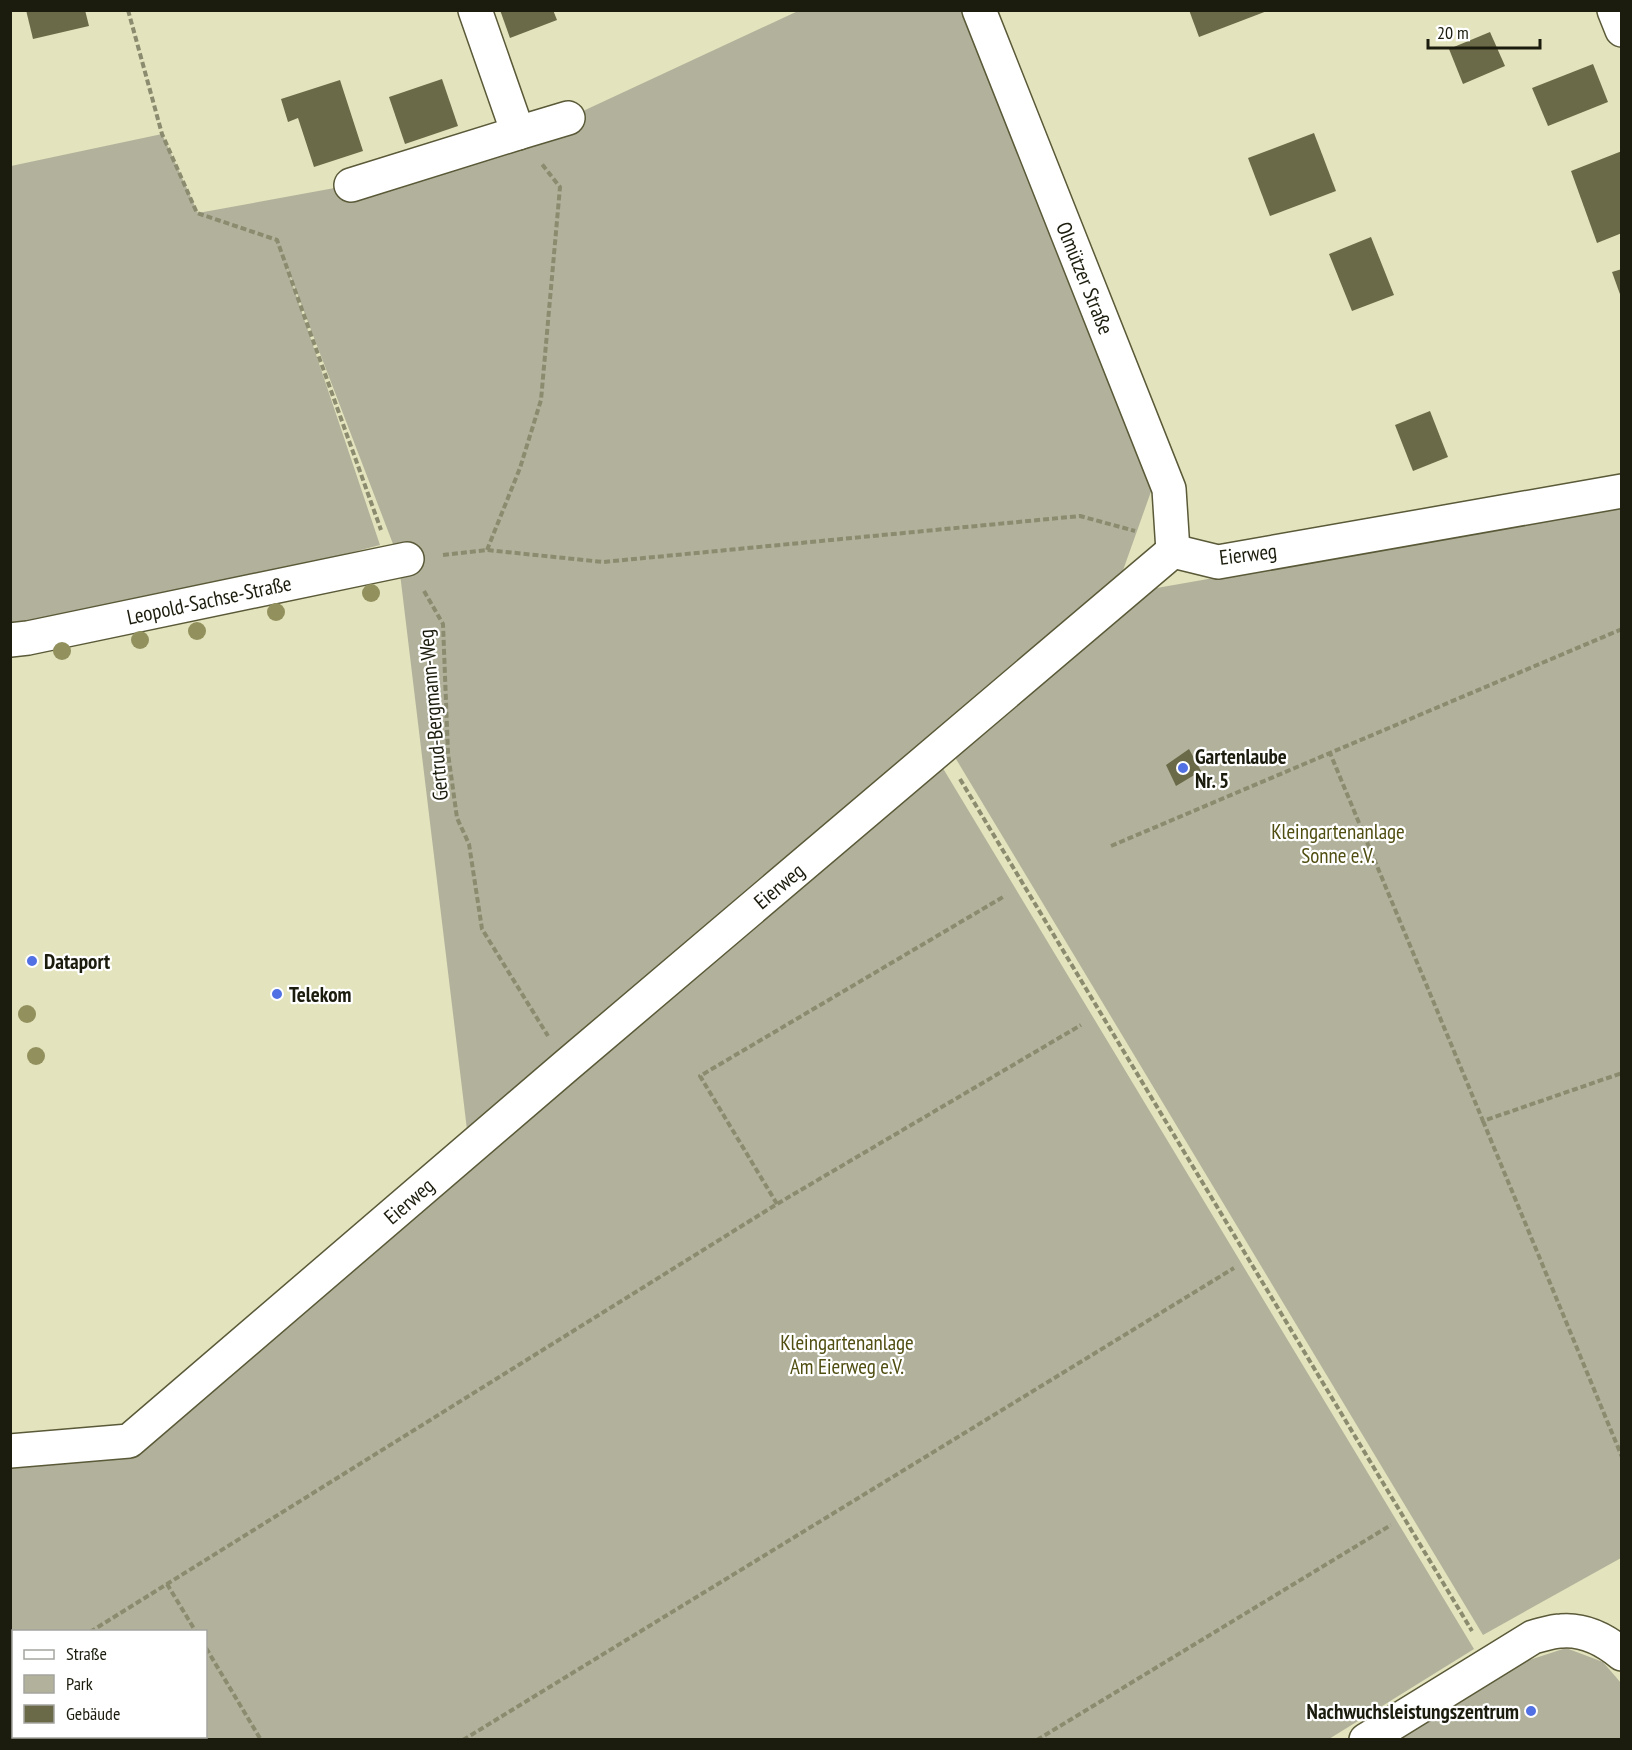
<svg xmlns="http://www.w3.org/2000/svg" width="1632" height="1750" font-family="'PT Sans Narrow',sans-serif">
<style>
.green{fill:#b2b29c;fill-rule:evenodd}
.building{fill:#6a6a48}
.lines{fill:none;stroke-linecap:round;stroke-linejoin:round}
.minor-casing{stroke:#5a5938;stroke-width:36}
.path{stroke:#8b8b6f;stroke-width:4;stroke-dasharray:6 3;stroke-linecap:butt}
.minor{stroke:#fff;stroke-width:33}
.tree{fill:#92915e}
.poi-dot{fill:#5070e4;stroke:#fff;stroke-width:2}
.labels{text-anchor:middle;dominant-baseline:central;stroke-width:4.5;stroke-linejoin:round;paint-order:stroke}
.street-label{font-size:21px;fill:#1c1c0e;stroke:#fff}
.poi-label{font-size:21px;font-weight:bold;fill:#1c1c0e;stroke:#fff;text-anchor:start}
.park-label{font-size:21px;fill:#504e11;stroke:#fff}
</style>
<rect width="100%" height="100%" fill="#e3e3bd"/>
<!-- green -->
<g class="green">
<polygon points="798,11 977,11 1153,486 1121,576 468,1138 398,557 285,262 380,545 28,638 11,640 11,166 162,134 198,213 351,185 568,118"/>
<polygon points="1621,506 1621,1558 1483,1635 953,754 1151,589"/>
<path d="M941,765L1474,1649L1329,1739L11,1740V1466L137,1457ZM14,1632H206V1736H14Z"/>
<polygon points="1566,1648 1603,1662 1621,1683 1621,1739 1395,1740 1514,1665"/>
</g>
<!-- building -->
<g class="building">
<polygon points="26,10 85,10 89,26 33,39"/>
<polygon points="500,10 553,10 557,20 510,38"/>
<polygon points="1189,10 1267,10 1267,11 1199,37"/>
<polygon points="1490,32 1505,66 1463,84 1449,49"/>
<polygon points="1593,64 1608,102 1548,126 1532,88"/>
<polygon points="442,79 458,126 405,144 389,97"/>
<polygon points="340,80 363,151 314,167 298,118 288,122 281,99"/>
<polygon points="1314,133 1336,191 1270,216 1248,158"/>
<polygon points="1622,151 1622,233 1597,243 1571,171"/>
<polygon points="1371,237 1394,295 1352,311 1329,254"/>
<polygon points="1622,269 1622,297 1621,297 1612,272"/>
<polygon points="1430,411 1448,457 1413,471 1395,425"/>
<polygon points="1189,749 1201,771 1176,786 1166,765"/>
</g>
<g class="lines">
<defs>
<g id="minor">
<polyline points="475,10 518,133 568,118"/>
<polyline points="979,10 1169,489 1173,551"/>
<polyline points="1614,10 1622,30"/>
<polyline points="351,185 518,133"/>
<polyline points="10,640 28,638 407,559"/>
<polyline points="10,1451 129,1441 566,1066 1173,551 1218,562 1622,491"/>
<path d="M1366,1740L1533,1637C1542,1635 1552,1631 1561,1631C1584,1629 1605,1640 1622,1654"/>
</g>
</defs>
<!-- minor casing -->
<use href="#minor" class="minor-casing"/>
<!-- path -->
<g class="path">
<polyline points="128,10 162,134 197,213 277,240 381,530"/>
<polyline points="487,550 520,468 541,400 560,187 541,163"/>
<polyline points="443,555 487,550 603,562 1080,516 1135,531"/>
<polyline points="424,591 443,624 448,753 457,818 469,844 482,929 548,1036"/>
<polyline points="1622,629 1330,753 1483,1121 1622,1073"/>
<polyline points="960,779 1472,1631"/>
<polyline points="1111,846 1330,753"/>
<polyline points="1483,1121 1622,1457"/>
<polyline points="777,1204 700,1076 1003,897"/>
<polyline points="167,1584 196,1632"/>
<polyline points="90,1632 777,1204 1081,1025"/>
<polyline points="10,1641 14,1641"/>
<polyline points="206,1648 261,1740"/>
<polyline points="463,1740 1234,1268"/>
<polyline points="1037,1740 1391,1525"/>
</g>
<!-- minor -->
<use href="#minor" class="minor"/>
</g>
<!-- trees -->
<g class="tree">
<circle cx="371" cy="593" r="9"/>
<circle cx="276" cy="612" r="9"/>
<circle cx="197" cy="631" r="9"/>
<circle cx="140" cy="640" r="9"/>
<circle cx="62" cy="651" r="9"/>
<circle cx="27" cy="1014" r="9"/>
<circle cx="36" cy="1056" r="9"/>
</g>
<!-- markers -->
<g class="poi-dot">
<circle cx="1183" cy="768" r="6"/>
<circle cx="32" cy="961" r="6"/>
<circle cx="277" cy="994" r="6"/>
<circle cx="1531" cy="1711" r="6"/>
</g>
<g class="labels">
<!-- street labels -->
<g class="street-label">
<text transform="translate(1085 278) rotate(68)">Olmützer Straße</text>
<text transform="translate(1248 554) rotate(-7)">Eierweg</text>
<text transform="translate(209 600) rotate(-12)">Leopold-Sachse-Straße</text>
<text transform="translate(433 715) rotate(-95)">Gertrud-Bergmann-Weg</text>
<text transform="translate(779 886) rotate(-40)">Eierweg</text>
<text transform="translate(409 1201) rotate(-41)">Eierweg</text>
</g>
<!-- poi labels -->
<g class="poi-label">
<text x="1195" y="756">Gartenlaube<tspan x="1195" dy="24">Nr. 5</tspan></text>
<text x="44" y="961">Dataport</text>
<text x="289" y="994">Telekom</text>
<text x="1519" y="1711" text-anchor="end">Nachwuchsleistungszentrum</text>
</g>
<!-- park labels -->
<g class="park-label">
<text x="1338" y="831">Kleingartenanlage<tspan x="1338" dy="24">Sonne e.V.</tspan></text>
<text x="847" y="1342">Kleingartenanlage<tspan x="847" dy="24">Am Eierweg e.V.</tspan></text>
</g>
</g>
<!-- border -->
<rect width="1632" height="1750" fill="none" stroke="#1c1c0e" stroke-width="24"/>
<!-- legend -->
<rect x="12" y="1630" width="195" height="108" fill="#ffffff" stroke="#a4a49f" stroke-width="1.5"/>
<rect x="24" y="1650" width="30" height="9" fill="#ffffff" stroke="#a4a49f" stroke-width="1.5"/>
<text x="66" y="1660" font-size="18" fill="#1c1c0e">Straße</text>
<rect x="24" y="1675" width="30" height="18" fill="#b2b29c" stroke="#a4a49f" stroke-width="1.5"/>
<text x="66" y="1690" font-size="18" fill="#1c1c0e">Park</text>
<rect x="24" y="1705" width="30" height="18" fill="#6a6a48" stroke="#a4a49f" stroke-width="1.5"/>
<text x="66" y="1720" font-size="18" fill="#1c1c0e">Gebäude</text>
<!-- scale -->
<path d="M1428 39v9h112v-9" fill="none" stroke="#1c1c0e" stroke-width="3"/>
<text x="1437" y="39" font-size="18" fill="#1c1c0e" stroke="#ffffff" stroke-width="4.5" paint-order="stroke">20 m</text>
</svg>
